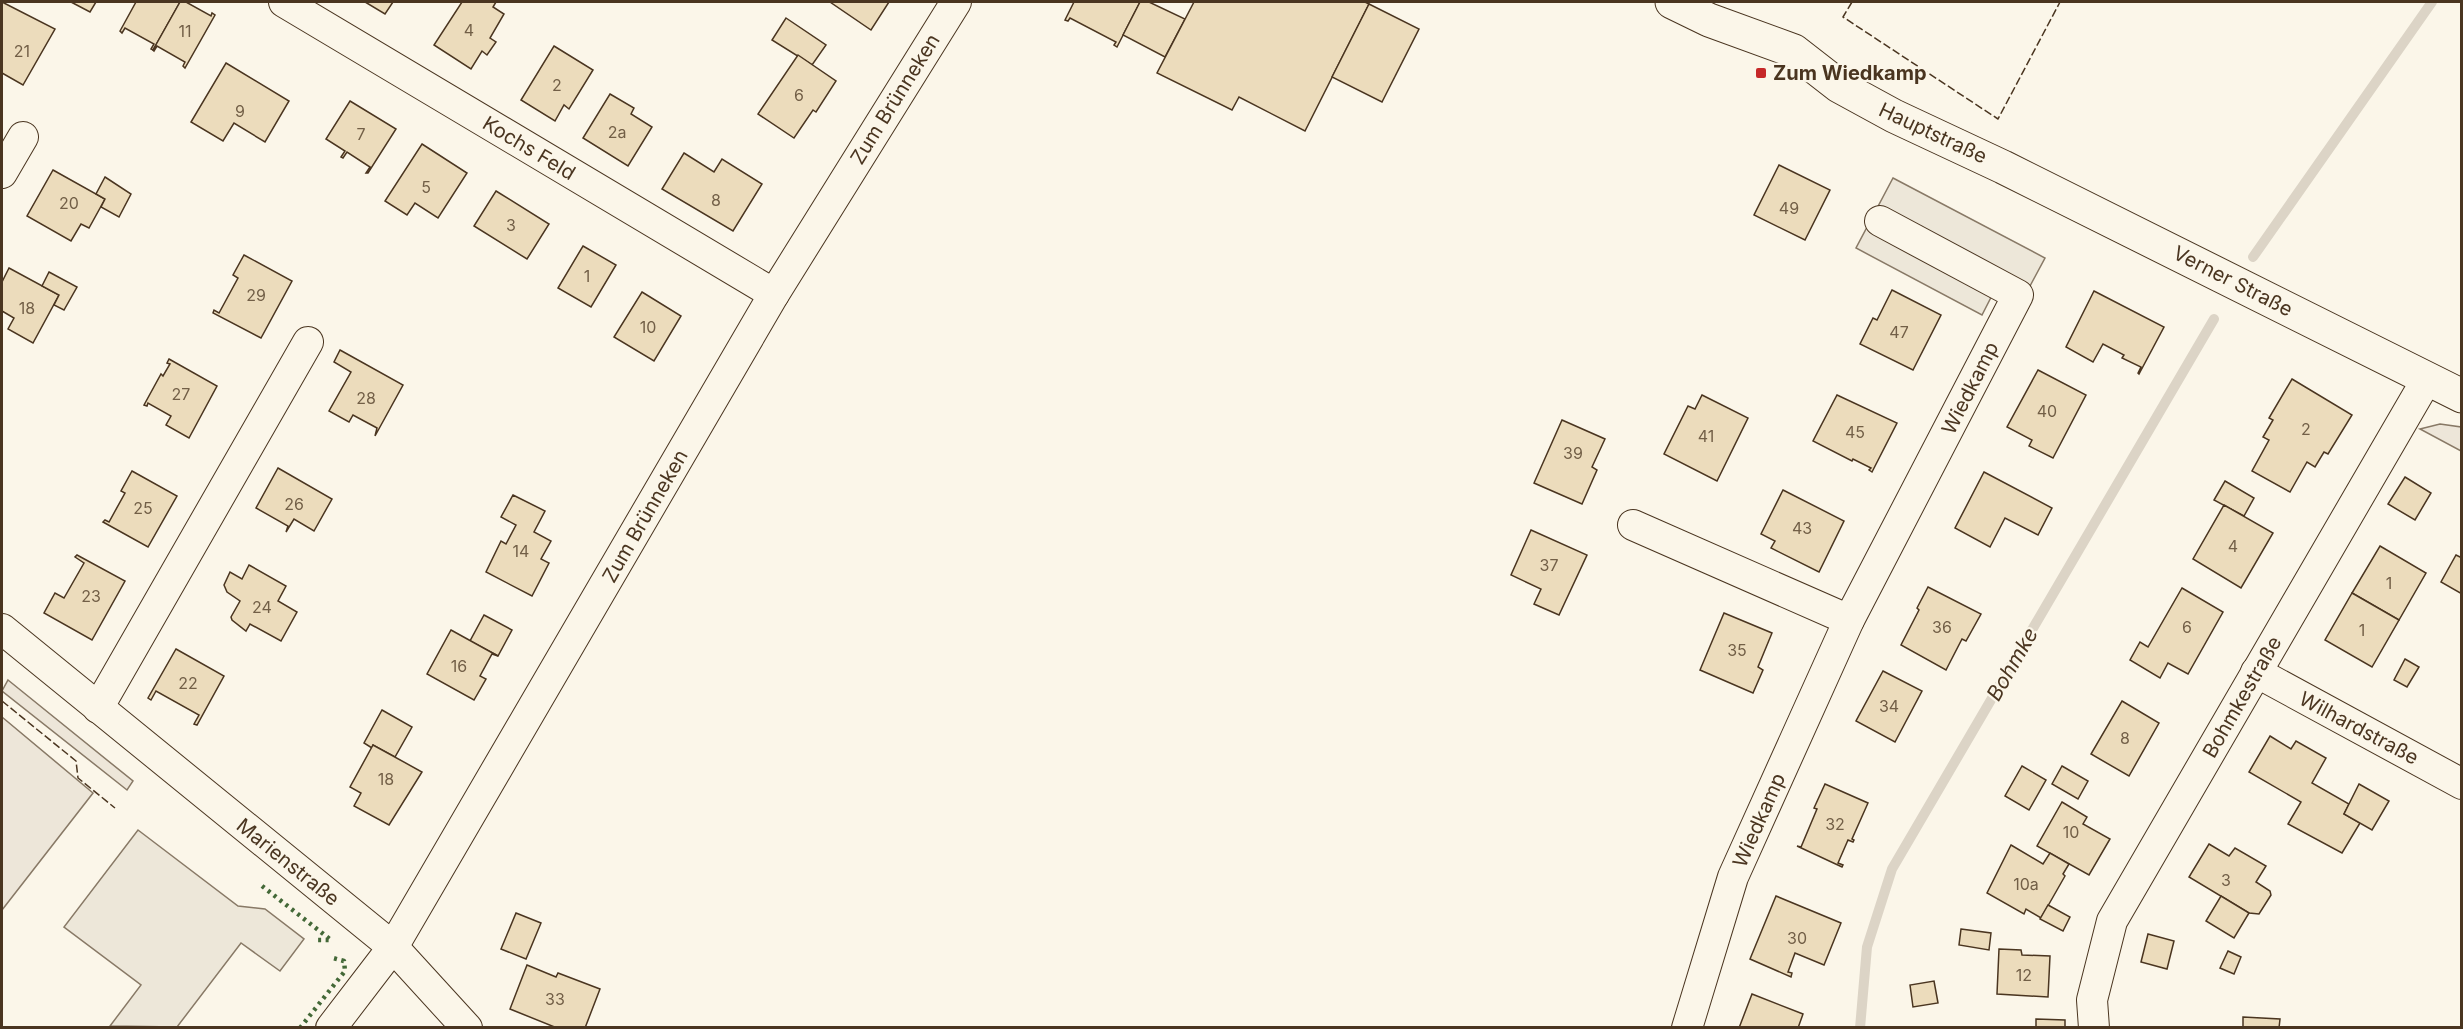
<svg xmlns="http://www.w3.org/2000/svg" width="2463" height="1029" font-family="Inter,sans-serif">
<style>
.green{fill:#ede6d9;stroke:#887966;stroke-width:1.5}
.parking{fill:#ede7d9;stroke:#887966;stroke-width:1.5}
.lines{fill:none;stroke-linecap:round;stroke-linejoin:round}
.stream{stroke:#dcd4c6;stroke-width:10}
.building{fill:#ecdcbc;stroke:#4a3520;stroke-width:1.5}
.minor-casing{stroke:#4a3520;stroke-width:32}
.secondary-casing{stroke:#4a3520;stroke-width:35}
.minor{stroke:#fbf6e9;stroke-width:30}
.secondary{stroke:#fbf6e9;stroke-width:33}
.hedge{stroke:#436837;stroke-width:4.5;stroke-dasharray:3 4.5;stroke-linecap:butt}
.fence{stroke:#4a3520;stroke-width:1.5;stroke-dasharray:8 3;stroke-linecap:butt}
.poi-dot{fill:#c62828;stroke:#fbf6e9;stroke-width:2}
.labels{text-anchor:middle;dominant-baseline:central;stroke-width:4.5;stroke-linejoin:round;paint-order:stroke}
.number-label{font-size:16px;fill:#725f47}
.poi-label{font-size:20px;font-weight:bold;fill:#4a3520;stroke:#fbf6e9;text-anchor:start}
.street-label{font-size:20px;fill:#4a3520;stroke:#fbf6e9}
.water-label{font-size:21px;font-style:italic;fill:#4a3520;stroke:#fbf6e9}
</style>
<rect width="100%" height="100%" fill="#fbf6e9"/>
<!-- green -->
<g class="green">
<polygon points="2440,424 2461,427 2461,451 2420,429"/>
<polygon points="8,680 133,781 127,790 2,691"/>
<polygon points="2,717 93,793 2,910"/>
</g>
<!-- parking -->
<g class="parking">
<polygon points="1893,178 2045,258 2030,286 2004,272 1982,315 1856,248"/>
<polygon points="138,830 238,906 265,909 304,939 280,971 241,943 177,1027 110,1026 141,985 64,927"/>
</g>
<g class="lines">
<!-- stream -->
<g class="stream">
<polyline points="2253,257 2432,2"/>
<polyline points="1860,1028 1867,947 1892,869 2214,319"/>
</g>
</g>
<!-- building -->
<g class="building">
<polygon points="2,2 55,29 23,85 2,73"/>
<polygon points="71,2 96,2 90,12"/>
<polygon points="136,2 180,2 153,50 151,49 154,44 125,28 122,33 120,31"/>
<polygon points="180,2 186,2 211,16 212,13 215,15 185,68 183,66 185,62 157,46 154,51 153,50"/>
<polygon points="365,2 393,2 385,14"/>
<polygon points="462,2 496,2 493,7 504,14 490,38 496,42 487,55 482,51 471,69 434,45"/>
<polygon points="830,2 889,2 871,30"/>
<polygon points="1074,2 1140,2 1117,47 1114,45 1116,42 1070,18 1068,21 1065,20"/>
<polygon points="1140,2 1149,2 1185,19 1165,57 1123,35"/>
<polygon points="1194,2 1365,2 1369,4 1305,131 1239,97 1232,110 1157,73"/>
<polygon points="1369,4 1419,29 1382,102 1332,77"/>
<polygon points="786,18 826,45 812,65 772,40"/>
<polygon points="554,46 593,70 569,109 564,105 555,121 521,100"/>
<polygon points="798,55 836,81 816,112 813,110 794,138 758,114"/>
<polygon points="226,63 289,101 265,142 234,123 223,141 191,122"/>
<polygon points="610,94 634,108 631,114 652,127 628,166 583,138"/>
<polygon points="350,101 396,129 368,173 366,173 370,167 347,152 343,158 341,157 345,151 326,139"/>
<polygon points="422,144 467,173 438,218 415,203 407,215 385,201"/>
<polygon points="684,153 714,172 722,159 762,184 733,231 662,189"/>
<polygon points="1779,165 1830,190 1805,240 1754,215"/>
<polygon points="53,170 105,199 89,228 81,224 71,241 27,216"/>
<polygon points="105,177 131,194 119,217 101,207 105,199 96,194"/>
<polygon points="496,191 549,224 527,259 474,226"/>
<polygon points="583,246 616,265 591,307 558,288"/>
<polygon points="244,255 292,281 261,338 213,313 214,310 219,313 238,278 233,275"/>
<polygon points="9,268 59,295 33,343 8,329 14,318 2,311 2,282"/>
<polygon points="49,272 77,287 64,310 54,305 59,295 42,286"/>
<polygon points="1892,290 1941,315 1913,370 1860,344 1873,318 1877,320"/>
<polygon points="2094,291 2164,327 2139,374 2138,373 2141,367 2122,358 2124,355 2103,344 2093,362 2066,347"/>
<polygon points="642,292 681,316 654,361 614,337"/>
<polygon points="340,350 403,385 375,436 377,428 353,415 349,422 329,411 351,372 334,362"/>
<polygon points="169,359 217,386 189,438 166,425 171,416 148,403 147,406 144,405 161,374 163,376 170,364 167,363"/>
<polygon points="2038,370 2086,395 2053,458 2029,446 2032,440 2007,427"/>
<polygon points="2292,379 2352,415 2328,454 2324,452 2315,467 2307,462 2290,492 2252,471 2269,440 2263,437 2273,420 2269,418"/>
<polygon points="1702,395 1748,418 1717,481 1664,454 1688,406 1695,409"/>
<polygon points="1837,395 1897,423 1872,472 1869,470 1871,468 1853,459 1852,461 1813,441"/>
<polygon points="1562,420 1605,439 1592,467 1597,470 1582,504 1534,483"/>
<polygon points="278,468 332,499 314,531 294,519 286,532 288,526 256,508"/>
<polygon points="132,471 177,496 148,547 103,522 105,520 109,522 125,493 121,491"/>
<polygon points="1984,472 2052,508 2038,535 2005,518 1990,547 1955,528"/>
<polygon points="2405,477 2431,493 2415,520 2388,504"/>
<polygon points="2225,481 2254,498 2244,516 2214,500"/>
<polygon points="1783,490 1844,521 1819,572 1771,548 1775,541 1761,534"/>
<polygon points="513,495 545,511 534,532 551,541 541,559 549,563 532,596 486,572 501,541 506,544 516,525 501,517"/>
<polygon points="2224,505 2273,533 2241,588 2193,559"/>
<polygon points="1531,530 1587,555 1559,615 1534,604 1541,589 1511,575"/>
<polygon points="2380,546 2426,573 2399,620 2352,593"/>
<polygon points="77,555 125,581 92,640 44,613 55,593 64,598 84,563 75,557"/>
<polygon points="2456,555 2462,558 2462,594 2441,582"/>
<polygon points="249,565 286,586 278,601 297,612 281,641 250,624 246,631 232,620 231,617 240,601 227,592 224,585 230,572 242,579"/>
<polygon points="1928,587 1981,614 1966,641 1962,639 1946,670 1901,645 1919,610 1917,608"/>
<polygon points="2182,588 2223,612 2188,674 2168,663 2160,678 2130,660 2140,642 2148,647"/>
<polygon points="2352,593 2399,620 2372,667 2325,640"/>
<polygon points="1724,613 1772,633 1758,667 1763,670 1753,693 1700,670"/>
<polygon points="484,615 512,630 498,656 470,641"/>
<polygon points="451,630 498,656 492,654 480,676 486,679 474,700 427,674"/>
<polygon points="176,649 224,676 197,725 194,724 199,715 156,691 151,700 148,698"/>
<polygon points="2405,659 2419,667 2407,687 2394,680"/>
<polygon points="1883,671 1922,691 1895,742 1856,721"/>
<polygon points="2122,701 2159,723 2129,776 2091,754"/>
<polygon points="382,710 412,727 395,757 373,745 372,748 364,743"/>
<polygon points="2270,736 2291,749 2296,741 2326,758 2312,783 2349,804 2344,814 2360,823 2342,853 2288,824 2301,802 2249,772"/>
<polygon points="373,745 422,772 389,825 354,806 361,793 350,787"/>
<polygon points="2022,766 2046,780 2029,810 2005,796"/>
<polygon points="2062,766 2088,781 2078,799 2052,784"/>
<polygon points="1825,784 1868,803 1852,839 1854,840 1853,842 1848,840 1838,863 1843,865 1842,867 1797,846 1801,847 1817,809 1814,808"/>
<polygon points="2359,784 2389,801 2372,830 2344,814"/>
<polygon points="2062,802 2087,817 2083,824 2110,839 2089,875 2037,846"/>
<polygon points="2209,844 2229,856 2235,848 2266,866 2256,882 2270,891 2271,895 2259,914 2249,913 2189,877"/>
<polygon points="2011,845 2043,864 2050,853 2069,864 2063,874 2065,876 2041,918 2026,909 2024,914 1987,893"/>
<polygon points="1776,896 1841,923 1824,965 1795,953 1788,972 1792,973 1791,977 1750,959"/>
<polygon points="2221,896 2249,913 2234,938 2206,921"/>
<polygon points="2048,905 2070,917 2063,931 2040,919"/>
<polygon points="516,913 541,923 526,959 501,949"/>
<polygon points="1961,929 1991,933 1989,950 1959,945"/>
<polygon points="2148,934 2174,941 2167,969 2141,962"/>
<polygon points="1999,949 2021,950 2022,955 2050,956 2048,997 1997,994"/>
<polygon points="2228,951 2241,957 2234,974 2220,968"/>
<polygon points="527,965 556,977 558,973 600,989 585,1028 557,1028 510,1009"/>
<polygon points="1934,981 1938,1003 1913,1007 1910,985"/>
<polygon points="1752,994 1803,1014 1798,1028 1739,1028"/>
<polygon points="2243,1017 2280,1019 2279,1028 2243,1028"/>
<polygon points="2036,1019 2065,1020 2065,1028 2036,1028"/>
</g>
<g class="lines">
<defs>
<g id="minor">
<polyline points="284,2 774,294"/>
<polyline points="2,173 23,137"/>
<polyline points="1633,525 1849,620"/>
<polyline points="2,629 393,947 467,1028"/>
<polyline points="2256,672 2462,784"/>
<polyline points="98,708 308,342"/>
<polyline points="331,1028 393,947 774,294 956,2"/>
<polyline points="1687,1028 1733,877 1849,620 2018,295 1880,221"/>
<polyline points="2094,1028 2092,1000 2112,921 2427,379"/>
</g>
<polyline id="secondary" points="1672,2 1709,20 1794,51 1839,86 1894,116 2003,167 2462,396"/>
</defs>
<!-- minor casing -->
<use href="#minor" class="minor-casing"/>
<!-- secondary casing -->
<use href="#secondary" class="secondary-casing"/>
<!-- minor -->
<use href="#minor" class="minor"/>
<!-- secondary -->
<use href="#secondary" class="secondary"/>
<!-- hedge -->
<g class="hedge">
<polyline points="262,886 331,940 317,940"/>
<polyline points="300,1028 345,971 344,961 333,958"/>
</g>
<!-- fence -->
<g class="fence">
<polyline points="1852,2 1843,17 1998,119 2060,2"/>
<polyline points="2,701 76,761 78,778 115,808"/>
</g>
</g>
<!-- markers -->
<rect class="poi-dot" x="1755" y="67" width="12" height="12" rx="3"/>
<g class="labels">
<!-- number labels -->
<g class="number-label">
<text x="469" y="30">4</text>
<text x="185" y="31">11</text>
<text x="22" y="51">21</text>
<text x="557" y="85">2</text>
<text x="799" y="95">6</text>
<text x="240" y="111">9</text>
<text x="617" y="132">2a</text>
<text x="361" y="134">7</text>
<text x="426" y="187">5</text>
<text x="716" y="200">8</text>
<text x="69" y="203">20</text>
<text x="1789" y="208">49</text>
<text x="511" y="225">3</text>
<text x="587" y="276">1</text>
<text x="256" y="295">29</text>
<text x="27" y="308">18</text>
<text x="648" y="327">10</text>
<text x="1899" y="332">47</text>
<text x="181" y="394">27</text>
<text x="366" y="398">28</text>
<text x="2047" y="411">40</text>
<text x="2306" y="429">2</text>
<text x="1855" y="432">45</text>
<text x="1706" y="436">41</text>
<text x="1573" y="453">39</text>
<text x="294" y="504">26</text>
<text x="143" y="508">25</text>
<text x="1802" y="528">43</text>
<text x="2233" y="546">4</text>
<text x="521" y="551">14</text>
<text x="1549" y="565">37</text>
<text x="2389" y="583">1</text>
<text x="91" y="596">23</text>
<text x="262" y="607">24</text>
<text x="1942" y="627">36</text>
<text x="2187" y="627">6</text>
<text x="2362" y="630">1</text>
<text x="1737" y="650">35</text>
<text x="459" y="666">16</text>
<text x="188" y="683">22</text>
<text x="1889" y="706">34</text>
<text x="2125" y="738">8</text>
<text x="386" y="779">18</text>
<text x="1835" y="824">32</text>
<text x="2071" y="832">10</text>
<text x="2226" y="880">3</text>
<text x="2026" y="884">10a</text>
<text x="1797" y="938">30</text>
<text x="2024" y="975">12</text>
<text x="555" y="999">33</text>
</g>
<!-- poi labels -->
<g class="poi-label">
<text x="1773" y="73">Zum Wiedkamp</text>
</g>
<!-- street labels -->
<g class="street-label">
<text transform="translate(895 99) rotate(-58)">Zum Brünneken</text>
<text transform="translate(1933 133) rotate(25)">Hauptstraße</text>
<text transform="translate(529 148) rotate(31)">Kochs Feld</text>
<text transform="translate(2233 281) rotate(27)">Verner Straße</text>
<text transform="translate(1970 388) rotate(-63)">Wiedkamp</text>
<text transform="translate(645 516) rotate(-60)">Zum Brünneken</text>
<text transform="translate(2242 697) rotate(-60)">Bohmkestraße</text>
<text transform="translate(2359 728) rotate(28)">Wilhardstraße</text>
<text transform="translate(1759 820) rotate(-66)">Wiedkamp</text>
<text transform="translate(288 862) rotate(39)">Marienstraße</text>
</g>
<!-- water labels -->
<g class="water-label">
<text transform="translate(2012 664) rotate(-60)">Bohmke</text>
</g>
</g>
<!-- border -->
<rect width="2463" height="1029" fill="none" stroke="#4a3520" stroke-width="6"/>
</svg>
